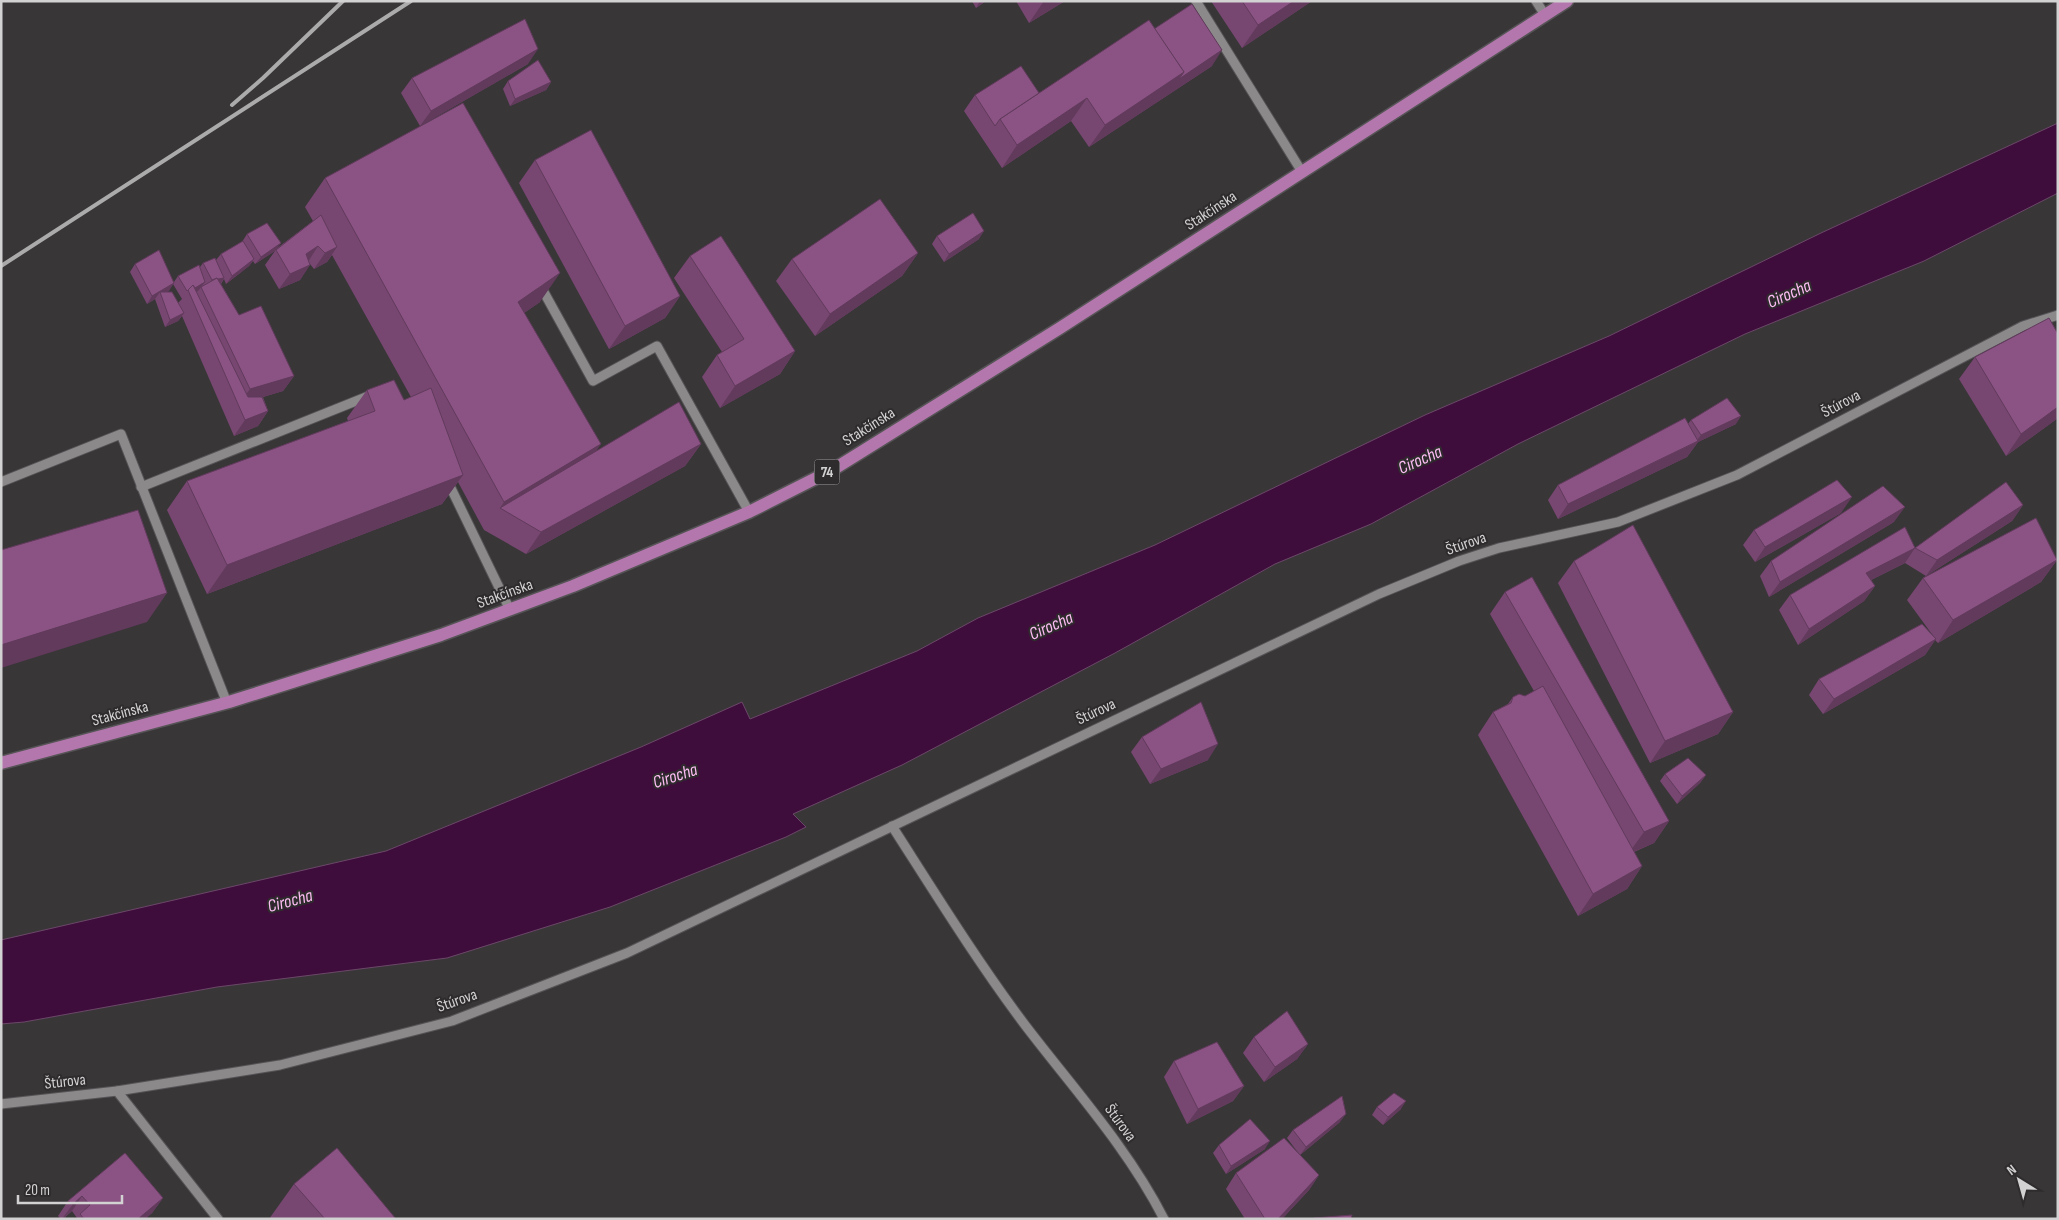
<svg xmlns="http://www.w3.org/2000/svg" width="2059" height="1220" font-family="'Sofia Sans Condensed',sans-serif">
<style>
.water{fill:#3f0d3b;stroke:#6b4869}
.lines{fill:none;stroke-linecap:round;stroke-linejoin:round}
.minor-casing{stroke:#565456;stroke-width:11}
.major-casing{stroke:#565456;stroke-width:15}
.minor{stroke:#8c898b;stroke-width:9}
.major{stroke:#b477ad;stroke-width:12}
.rail{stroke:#acabac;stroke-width:4}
.wall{fill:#774771;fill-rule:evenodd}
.shaded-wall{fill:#613a5c}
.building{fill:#8a5383;stroke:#613a5c}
.labels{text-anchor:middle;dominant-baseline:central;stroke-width:4;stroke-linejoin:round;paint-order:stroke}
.shield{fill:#2f2c2e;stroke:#a2a0a2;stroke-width:1}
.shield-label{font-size:15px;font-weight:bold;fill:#d3d2d3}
.street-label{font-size:16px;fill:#d3d2d3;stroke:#2f2c2e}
.water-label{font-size:18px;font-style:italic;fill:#febdf4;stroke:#2f2c2e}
</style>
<rect width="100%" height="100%" fill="#393638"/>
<!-- water -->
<polygon class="water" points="2058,123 2058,193 1924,261 1745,334 1518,444 1371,524 1275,564 1115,653 902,765 793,814 806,827 786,837 610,907 447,958 217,987 24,1022 1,1024 1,940 386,851 641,747 742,702 750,719 917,651 978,618 1155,545 1425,415 1609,336 1821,233"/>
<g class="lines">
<defs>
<g id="minor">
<polyline points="1196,1 1302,172"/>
<polyline points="1536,1 1545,15"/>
<polyline points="540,285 593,381 657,346 749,512"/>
<polyline points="447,480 510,610"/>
<polyline points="1,482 121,434 227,703"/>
<polyline points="141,487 371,395"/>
<path d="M892,826C935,893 977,961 1025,1025C1073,1088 1128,1148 1164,1219"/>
<polyline points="117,1091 218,1219"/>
<polyline points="1,1104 117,1091 280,1065 452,1021 627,953 1379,594 1459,561 1499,548 1618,522 1737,475 2023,326 2058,315"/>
</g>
<polyline id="major" points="1,763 229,702 441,635 573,586 749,512 834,469 1060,328 1567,1"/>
</defs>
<!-- minor casing -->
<use href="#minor" class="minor-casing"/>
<!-- major casing -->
<use href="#major" class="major-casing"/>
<!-- minor -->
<use href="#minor" class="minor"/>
<!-- major -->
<use href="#major" class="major"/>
<!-- rail -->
<g class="rail">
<polyline points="232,105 263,78 343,1"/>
<polyline points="1,266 411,1"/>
</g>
</g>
<!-- wall -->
<g class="wall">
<polygon points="972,1 986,1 976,8"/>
<polygon points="1016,1 1065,1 1029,23"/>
<polygon points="1211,1 1312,1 1242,48"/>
<polygon points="1154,29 1212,66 1089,147 1071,121 1002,168 964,111 975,95 1039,93"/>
<polygon points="528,64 420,126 401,93 412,78"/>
<polygon points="508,81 551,82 546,90 510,106 503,89"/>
<polygon points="535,160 680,296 665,318 609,349 519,183"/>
<path d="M325,178L540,302L524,313L596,451L701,444L685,466L526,554L484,530L458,482L442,504L207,594L167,510L187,481L348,421L347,418L367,390L404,400L411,397L332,255L327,262L314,269L310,264L300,280L279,289L265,265L275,251L255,264L253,261L249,266L226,284L224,279L221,284L239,315L294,376L283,391L263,397L268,411L258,426L234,436L182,316L178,321L165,327L155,299L147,304L130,272L135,264L174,282L178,276L200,267L203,263L216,260L221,254L242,242L247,234L281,243L276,249L313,221L305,207ZM173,284L182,299L178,303L167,292Z"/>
<polygon points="937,236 979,239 944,262 932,244"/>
<polygon points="918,253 902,276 815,336 776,281 792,259"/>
<polygon points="690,256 795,351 780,374 720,408 702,377 717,355 722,352 674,278"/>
<polygon points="1975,357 2058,418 2006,456 1959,379"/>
<polygon points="1691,420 1736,424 1698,442 1687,457 1558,519 1548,500 1558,485 1688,424"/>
<polygon points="2023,505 2012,521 1926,576 1905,563 1871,580 1875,586 1864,601 1798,645 1779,610 1790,595 1915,548"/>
<polygon points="1841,513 1755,562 1743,545 1754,530"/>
<polygon points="1894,522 1769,597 1760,576 1771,561"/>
<polygon points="2057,560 2041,582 1938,643 1935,640 1925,655 1823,714 1809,695 1819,679 1934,637 1907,600 1923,578"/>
<polygon points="1574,561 1733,712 1718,734 1650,763 1558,583"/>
<polygon points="1505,592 1669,821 1654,843 1634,852 1642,866 1627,889 1578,916 1478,735 1493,712 1508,704 1513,697 1525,696 1534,691 1490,614"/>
<polygon points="1142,737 1208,760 1150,784 1131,752"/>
<polygon points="1665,774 1706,775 1700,783 1677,804 1660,781"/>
<polygon points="1254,1037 1308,1044 1297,1059 1264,1082 1243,1053"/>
<polygon points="1174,1061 1244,1086 1233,1101 1187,1124 1164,1077"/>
<polygon points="1377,1107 1401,1109 1383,1125 1372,1115"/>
<polygon points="1340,1122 1300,1155 1319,1175 1309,1190 1282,1219 1245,1219 1226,1189 1236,1173 1299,1154 1287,1138 1293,1130"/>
<polygon points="1219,1145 1265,1149 1226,1174 1213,1153"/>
<polygon points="125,1153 163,1198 152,1213 145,1219 77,1219 77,1218 72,1211 63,1219 61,1219 58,1216 68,1201"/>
<polygon points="294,1184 396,1219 269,1219"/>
</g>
<!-- shaded-wall -->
<g class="shaded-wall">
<polygon points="980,1 986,1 976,8"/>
<polygon points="1044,1 1065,1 1029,23"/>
<polygon points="1294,1 1312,1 1242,48 1258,25"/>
<polygon points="538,49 528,64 420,126 431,111"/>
<polygon points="1222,50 1212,66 1089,147 1105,125 1184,72"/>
<polygon points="551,82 546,90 510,106 515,99"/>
<polygon points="1087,98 1071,121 1002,168 1017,145"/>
<polygon points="984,231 979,239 944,262 949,254"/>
<polygon points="281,243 275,251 255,264 261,257"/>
<polygon points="318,246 308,262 306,254"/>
<polygon points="337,247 327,262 314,269 325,253"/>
<polygon points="918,253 902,276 815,336 830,314"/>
<polygon points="254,259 249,266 226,284 232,276"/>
<polygon points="310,265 300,280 279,289 290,274"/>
<polygon points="560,273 540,302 498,331 518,302"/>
<polygon points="224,278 219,286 207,288 212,280"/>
<polygon points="205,282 198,291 190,296 189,292"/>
<polygon points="174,283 169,291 161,295 160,292 155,299 147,304 152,296"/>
<polygon points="680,296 665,318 609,349 625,326"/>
<polygon points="184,313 178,321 165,327 170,320"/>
<polygon points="795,351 780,374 720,408 735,386"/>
<polygon points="294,376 283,391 239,404 250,389"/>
<polygon points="2058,407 2058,418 2006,456 2021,434"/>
<polygon points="268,411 258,426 234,436 245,420"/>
<polygon points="1741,416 1736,424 1698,442 1687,457 1558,519 1568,504 1695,443 1701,435"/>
<polygon points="601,444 581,473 500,508 504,502"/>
<polygon points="701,444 685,466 526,554 541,532"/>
<polygon points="463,475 442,504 207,594 227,565"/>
<polygon points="1852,497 1841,513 1755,562 1765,547"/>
<polygon points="2023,505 2012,521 1926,576 1937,560"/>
<polygon points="1905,507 1894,522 1769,597 1780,582"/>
<polygon points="1915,548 1905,563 1855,588 1866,573"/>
<polygon points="2057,560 2041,582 1938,643 1953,620"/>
<polygon points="1875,586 1864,601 1798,645 1809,629"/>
<polygon points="167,593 147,622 1,668 1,645"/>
<polygon points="1936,639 1925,655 1823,714 1834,699"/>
<polygon points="1733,712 1718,734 1650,763 1665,741"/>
<polygon points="1218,744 1208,760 1150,784 1161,769"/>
<polygon points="1706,775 1700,783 1677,804 1682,796"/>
<polygon points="1669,821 1654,843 1628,854 1644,832"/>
<polygon points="1642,866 1627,889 1578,916 1593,894"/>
<polygon points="1308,1044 1297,1059 1264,1082 1275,1067"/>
<polygon points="1244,1086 1233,1101 1187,1124 1198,1109"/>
<polygon points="1406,1101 1401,1109 1383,1125 1388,1117"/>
<polygon points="1346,1114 1340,1122 1300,1155 1306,1147"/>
<polygon points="1270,1141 1265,1149 1226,1174 1231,1166"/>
<polygon points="1319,1175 1309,1190 1282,1219 1278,1219"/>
<polygon points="82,1196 72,1211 62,1219 73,1204"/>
<polygon points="163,1198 152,1213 145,1219 138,1219"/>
</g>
<!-- building -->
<g class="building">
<polygon points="1242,1 1294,1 1258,25"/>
<polygon points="1192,4 1222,50 1179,79 1184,72 1154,29"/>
<polygon points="525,19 538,49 431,111 412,78"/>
<polygon points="1149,20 1184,72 1105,125 1087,98 1017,145 1000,119"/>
<polygon points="538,60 551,82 515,99 508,81"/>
<polygon points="1021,66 1039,93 1000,119 995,126 975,95"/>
<polygon points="463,103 560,273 518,302 601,444 504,502 325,178"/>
<polygon points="591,130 680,296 625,326 535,160"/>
<polygon points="880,199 918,253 830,314 792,259"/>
<polygon points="973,213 984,231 949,254 937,236"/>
<polygon points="321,215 337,247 325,253 318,246 306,254 310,265 290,274 276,250"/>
<polygon points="267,223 281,243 261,257 247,234"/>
<polygon points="721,236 795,351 735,386 717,355 744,339 690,256"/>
<polygon points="243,241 254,259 232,276 221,254"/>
<polygon points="159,250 174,283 152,296 135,264"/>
<polygon points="215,258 224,278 218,279 217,278 212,280 203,263"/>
<polygon points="199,265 205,282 195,288 193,285 187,291 178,276"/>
<polygon points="217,278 239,315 261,306 294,376 250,389 201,287"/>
<polygon points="193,285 248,397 262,397 268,411 245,420 188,290"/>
<polygon points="160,292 172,292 184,313 170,320"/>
<polygon points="2049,318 2058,334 2058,407 2021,434 1975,357"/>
<polygon points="394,380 404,400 431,388 463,475 227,565 187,481 375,411 367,390"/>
<polygon points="1727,398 1741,416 1701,435 1691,420"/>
<polygon points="679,402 701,444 541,532 500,508"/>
<polygon points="1685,418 1698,441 1568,504 1558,485"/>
<polygon points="1837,480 1852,497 1765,547 1754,530"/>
<polygon points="2006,482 2023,505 1937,560 1915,548"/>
<polygon points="1883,486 1905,507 1780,582 1771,561"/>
<polygon points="138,510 167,593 1,645 1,550"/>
<polygon points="2036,518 2057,560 1953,620 1923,578"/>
<polygon points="1633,525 1733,712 1665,741 1574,561"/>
<polygon points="1905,527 1915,548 1866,573 1875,586 1809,629 1790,595"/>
<polygon points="1532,577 1669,821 1644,832 1505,592"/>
<polygon points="1922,624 1936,639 1834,699 1819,679"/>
<polygon points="1543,686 1642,866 1593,894 1493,712 1511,703 1513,697 1519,694 1525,696"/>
<polygon points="1201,702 1218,744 1161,769 1142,737"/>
<polygon points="1688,758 1706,775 1682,796 1665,774"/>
<polygon points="1287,1011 1308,1044 1275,1067 1254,1037"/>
<polygon points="1217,1042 1244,1086 1198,1109 1174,1061"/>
<polygon points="1394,1093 1406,1101 1388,1117 1377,1107"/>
<polygon points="1342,1096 1346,1114 1306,1147 1293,1130"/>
<polygon points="1250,1119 1270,1141 1231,1166 1219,1145"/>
<polygon points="1284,1138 1319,1175 1278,1219 1265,1219 1236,1173"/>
<polygon points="337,1148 396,1219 325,1219 294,1184"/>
<polygon points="125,1153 163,1198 138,1219 84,1219 80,1214 90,1205 82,1196 73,1204 68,1201"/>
<polygon points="1352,1215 1351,1219 1314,1219 1314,1218"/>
</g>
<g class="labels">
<!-- shield labels -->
<rect class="shield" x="814.5" y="459.5" width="25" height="25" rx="4"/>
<g class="shield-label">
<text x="827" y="472">74</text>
</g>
<!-- street labels -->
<g class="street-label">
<text transform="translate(1211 211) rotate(-33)">Stakčínska</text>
<text transform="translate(1841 404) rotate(-28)">Štúrova</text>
<text transform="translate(869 427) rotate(-32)">Stakčínska</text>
<text transform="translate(1466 544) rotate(-19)">Štúrova</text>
<text transform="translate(505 594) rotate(-20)">Stakčínska</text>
<text transform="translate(1096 712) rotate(-25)">Štúrova</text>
<text transform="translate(120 714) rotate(-15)">Stakčínska</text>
<text transform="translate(457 1001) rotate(-19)">Štúrova</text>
<text transform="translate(65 1082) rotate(-6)">Štúrova</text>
<text transform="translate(1120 1123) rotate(54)">Štúrova</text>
</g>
<!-- water labels -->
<g class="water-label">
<text transform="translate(1789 294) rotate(-24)">Cirocha</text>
<text transform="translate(1420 460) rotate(-24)">Cirocha</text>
<text transform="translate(1051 626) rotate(-24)">Cirocha</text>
<text transform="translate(675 776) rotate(-18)">Cirocha</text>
<text transform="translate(290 901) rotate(-15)">Cirocha</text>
</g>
</g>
<!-- border -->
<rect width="2059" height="1220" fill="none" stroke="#d3d2d3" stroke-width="5"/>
<!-- north arrow -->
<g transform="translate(2019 1180) rotate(323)" stroke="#2f2c2e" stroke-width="4" paint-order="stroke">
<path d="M0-4L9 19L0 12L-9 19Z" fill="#d3d2d3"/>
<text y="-8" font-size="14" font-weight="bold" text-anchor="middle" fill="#d3d2d3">N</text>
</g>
<!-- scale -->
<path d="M18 1195v8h104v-8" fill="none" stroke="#d3d2d3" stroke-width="2.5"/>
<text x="25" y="1195" font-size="15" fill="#d3d2d3" stroke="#2f2c2e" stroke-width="4" paint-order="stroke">20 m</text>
</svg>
